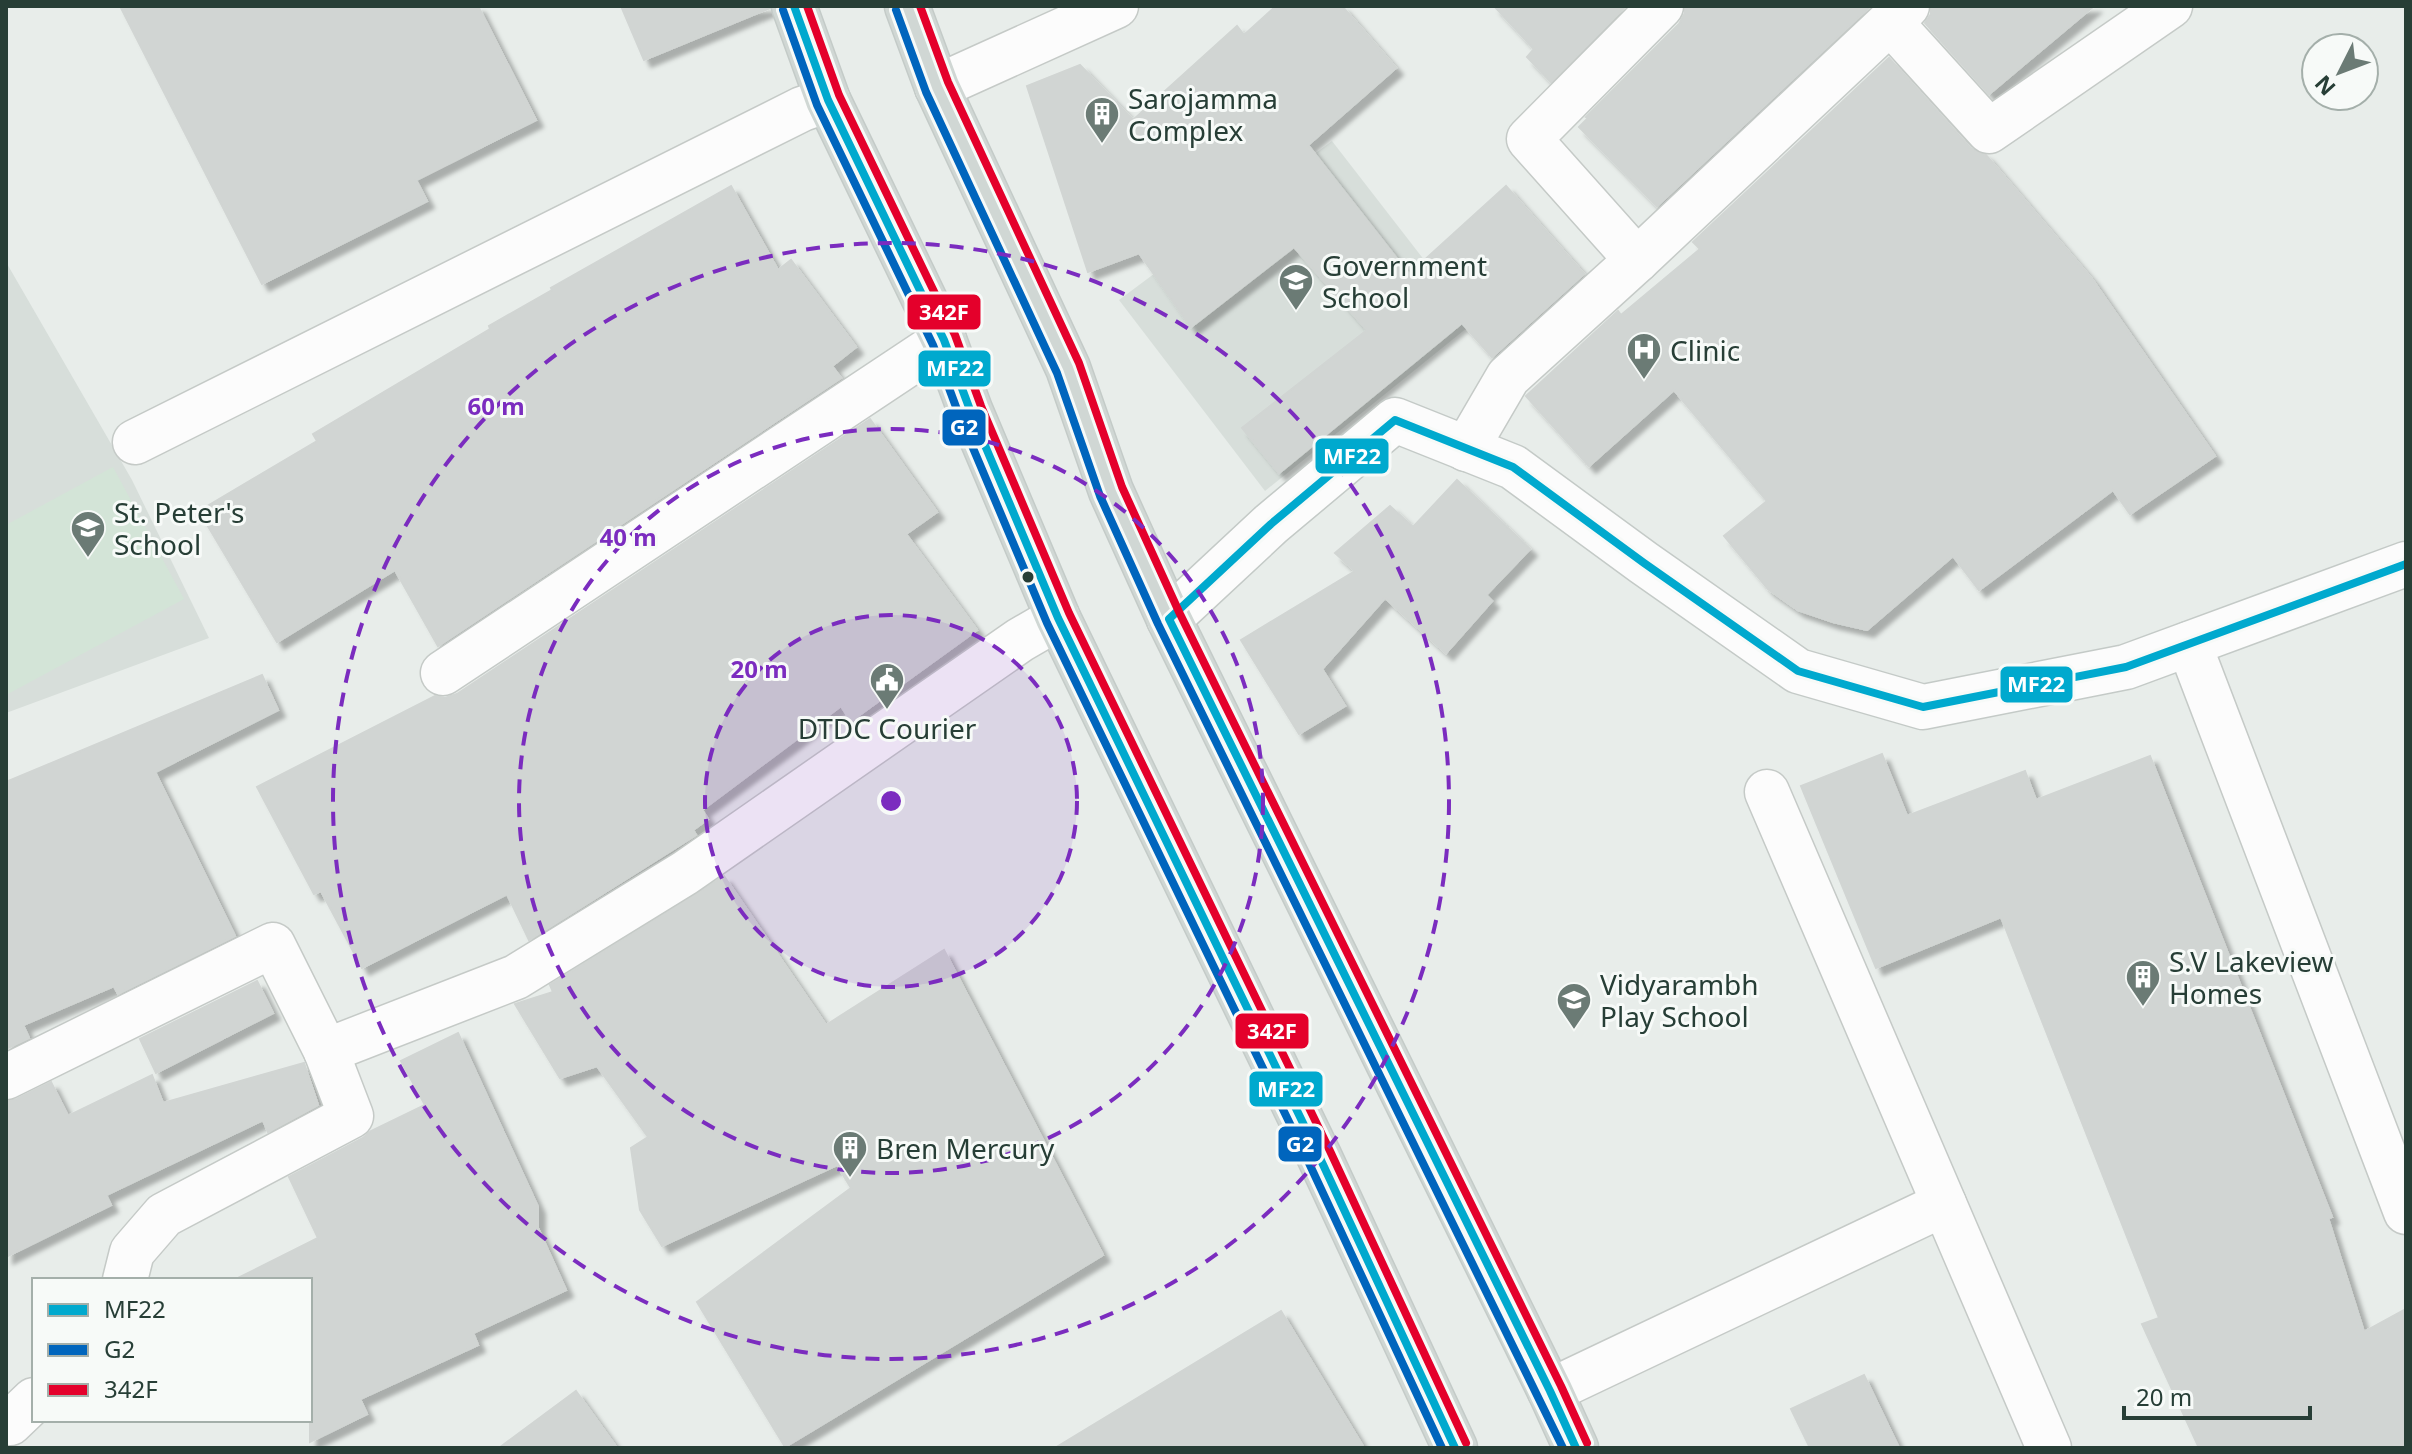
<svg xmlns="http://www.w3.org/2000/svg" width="2412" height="1454" font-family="'Noto Sans',sans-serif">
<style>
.built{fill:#d7deda}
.green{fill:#d3e4d7}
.building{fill:#d1d5d3;stroke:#d1d5d3;stroke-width:2;filter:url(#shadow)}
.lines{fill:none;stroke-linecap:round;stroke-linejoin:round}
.street-casing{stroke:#c5cac7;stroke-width:47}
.secondary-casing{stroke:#c4cac7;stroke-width:47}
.primary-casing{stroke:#c4cbc8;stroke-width:47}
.street{stroke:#fcfcfc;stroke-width:44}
.secondary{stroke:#fcfcfc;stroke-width:44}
.primary{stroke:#d0d7d4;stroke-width:44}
.bus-1-casing{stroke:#f7faf8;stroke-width:14}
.bus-2-casing{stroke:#f7faf8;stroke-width:14}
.bus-3-casing{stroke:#f7faf8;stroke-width:14}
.bus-1{stroke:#00a9ce;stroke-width:8}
.bus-2{stroke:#0065bd;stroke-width:8}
.bus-3{stroke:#e4002b;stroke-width:8}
.ring{fill:none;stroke:#7b2cbf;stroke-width:4;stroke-dasharray:14 10}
.bus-dot{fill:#273e36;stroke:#f7faf8;stroke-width:3}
.labels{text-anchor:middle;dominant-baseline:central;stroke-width:6;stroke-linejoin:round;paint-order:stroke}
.poi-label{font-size:28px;fill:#273e36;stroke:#f7faf8;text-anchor:start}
.centre{fill:#7b2cbf;stroke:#f7faf8;stroke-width:4}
.ring-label{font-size:24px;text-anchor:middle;font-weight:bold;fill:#7b2cbf;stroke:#f7faf8;stroke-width:6;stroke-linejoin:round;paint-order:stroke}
.line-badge{stroke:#f7faf8;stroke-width:3}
.badge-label{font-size:22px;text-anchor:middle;font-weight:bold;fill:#fff}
</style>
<defs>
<filter id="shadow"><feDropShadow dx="7" dy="7" stdDeviation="2" flood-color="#0004"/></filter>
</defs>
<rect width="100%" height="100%" fill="#e8edea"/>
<!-- built -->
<g class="built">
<polygon points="1332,141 1473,323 1265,491 1119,300"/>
<polygon points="6,262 132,480 209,638 6,713"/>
</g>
<!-- green -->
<polygon class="green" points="113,467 184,599 6,695 6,525"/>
<!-- building -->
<g class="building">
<polygon points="120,6 478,6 536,120 416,180 427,201 262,284"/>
<polygon points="621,6 770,6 770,8 644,60"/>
<polygon points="1276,6 1342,6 1396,68 1308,145 1409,274 1506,186 1584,274 1492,357 1462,323 1279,473 1242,428 1367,330 1294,247 1191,327 1139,253 1088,272 1027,86 1080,65 1133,120 1237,26 1244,35"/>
<polygon points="1494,6 1626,6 1551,82 1527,57 1534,49"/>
<polygon points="1685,6 1871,6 1657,206 1579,127 1588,118 1586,117 1679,24 1685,13"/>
<polygon points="1931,6 2094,6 1989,94 1925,23 1931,14"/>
<polygon points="1889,58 1970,148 1986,155 2092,279 2215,456 2130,514 2113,490 1979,590 1953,556 1867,630 1833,622 1798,610 1768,589 1724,536 1767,501 1674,390 1589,466 1526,396 1618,311 1621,315 1700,249 1693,242"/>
<polygon points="731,186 778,270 791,260 856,347 832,366 841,378 438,646 395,570 277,642 199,511 317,441 313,434 490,329 489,326 552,290 551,288"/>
<polygon points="870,419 937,512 906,534 977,630 851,721 841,706 702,810 708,819 693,830 696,835 529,940 507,894 362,968 321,891 314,894 257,787 435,696 445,698 457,694"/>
<polygon points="1457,480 1530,549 1486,595 1492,601 1446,653 1385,598 1322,669 1345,706 1299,734 1241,640 1355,571 1335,553 1390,506 1413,527"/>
<polygon points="262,675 278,710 155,772 235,936 118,994 114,986 23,1025 29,1038 6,1049 6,782"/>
<polygon points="1882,754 1907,816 2025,771 2036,800 2150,756 2332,1217 2328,1218 2364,1332 2406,1309 2406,1448 2199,1448 2142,1324 2159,1318 2001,917 1876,968 1801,786"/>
<polygon points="724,876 826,1025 944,950 1103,1255 785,1447 697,1302 851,1188 837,1165 662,1246 640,1210 631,1148 648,1137 597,1066 560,1078 515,1004 553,992 550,985"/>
<polygon points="257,981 273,1013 156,1073 140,1039"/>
<polygon points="458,1033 538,1207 538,1228 566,1290 473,1333 478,1345 360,1399 367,1414 310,1442 310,1280 234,1280 318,1238 289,1177 363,1138 371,1131 425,1105 401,1061"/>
<polygon points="304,1063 318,1105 268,1132 263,1120 106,1195 111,1205 6,1257 6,1102 17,1099 51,1082 68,1116 152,1075 163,1103"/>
<polygon points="1281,1311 1364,1448 1055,1448"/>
<polygon points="1864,1375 1899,1448 1810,1448 1791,1409"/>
<polygon points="576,1391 617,1448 499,1448"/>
</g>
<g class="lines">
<defs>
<g id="street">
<polyline points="1891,23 1989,131 2170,6"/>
<polyline points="937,87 1116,6"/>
<polyline points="1637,260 1529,139 1661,6"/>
<polyline points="135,442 802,109 828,100"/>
<polyline points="1466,449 1508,377 1637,260 1907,6"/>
<polyline points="2189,644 2406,1212"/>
<polyline points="443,673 944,340"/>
<polyline points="1767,792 2049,1448"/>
<polyline points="6,1077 273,945 326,1051 516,977 685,873 1020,640 1058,618"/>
<polyline points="125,1280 132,1252 164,1215 351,1116 326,1051"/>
<polyline points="1550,1391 1944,1204"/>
<polyline points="10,1423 34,1400"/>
</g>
<polyline id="secondary" points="1169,619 1271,524 1395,420 1513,467 1644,563 1798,671 1923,707 2126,667 2406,564"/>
<g id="primary">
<polyline points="794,6 828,100 944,340 970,410 1058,618 1319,1156 1455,1448"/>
<polyline points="907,6 937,87 1068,368 1111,491 1169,619 1550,1391 1576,1448"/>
</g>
</defs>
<!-- street casing -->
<use href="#street" class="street-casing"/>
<!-- secondary casing -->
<use href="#secondary" class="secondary-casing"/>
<!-- primary casing -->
<use href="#primary" class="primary-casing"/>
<!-- street -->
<use href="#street" class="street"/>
<!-- secondary -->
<use href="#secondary" class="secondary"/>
<!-- primary -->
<use href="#primary" class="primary"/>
<defs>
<g id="bus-1">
<polyline points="794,6 828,100 944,340 970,410 1058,618 1319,1156 1455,1448"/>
<polyline points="1576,1448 1550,1391 1169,619 1271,524 1395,420 1513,467 1644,563 1798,671 1923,707 2126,667 2406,564"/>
</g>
<g id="bus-2">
<polyline points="783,10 817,105 933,345 959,415 1047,623 1308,1161 1442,1448"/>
<polyline points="896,10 926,92 1057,373 1100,496 1158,624 1563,1448"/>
</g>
<g id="bus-3">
<polyline points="807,6 839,95 955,335 981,406 1069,613 1330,1151 1466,1443"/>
<polyline points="920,6 948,82 1079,363 1122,487 1180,614 1561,1386 1587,1443"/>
</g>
</defs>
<!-- bus-1 casing -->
<use href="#bus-1" class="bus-1-casing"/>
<!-- bus-2 casing -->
<use href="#bus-2" class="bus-2-casing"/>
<!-- bus-3 casing -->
<use href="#bus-3" class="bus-3-casing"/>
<!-- bus-1 -->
<use href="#bus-1" class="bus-1"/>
<!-- bus-2 -->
<use href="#bus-2" class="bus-2"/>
<!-- bus-3 -->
<use href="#bus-3" class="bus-3"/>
</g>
<!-- distance rings -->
<circle cx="891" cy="801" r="186" fill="#7b2cbf" fill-opacity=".12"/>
<g class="ring">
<circle cx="891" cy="801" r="186"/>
<circle cx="891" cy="801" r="372"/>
<circle cx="891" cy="801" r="558"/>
</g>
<!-- icons -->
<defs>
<symbol id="building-pin" viewBox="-11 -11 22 30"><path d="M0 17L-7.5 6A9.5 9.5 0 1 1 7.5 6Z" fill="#6b7b75" stroke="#f7faf8"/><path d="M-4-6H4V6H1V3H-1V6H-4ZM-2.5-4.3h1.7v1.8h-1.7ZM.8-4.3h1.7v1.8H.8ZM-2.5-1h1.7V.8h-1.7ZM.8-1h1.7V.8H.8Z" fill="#fff"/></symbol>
<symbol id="school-pin" viewBox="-11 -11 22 30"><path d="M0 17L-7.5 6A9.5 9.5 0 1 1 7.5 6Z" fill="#6b7b75" stroke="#f7faf8"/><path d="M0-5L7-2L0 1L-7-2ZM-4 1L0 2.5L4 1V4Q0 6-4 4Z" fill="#fff"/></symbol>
<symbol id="hospital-pin" viewBox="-11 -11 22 30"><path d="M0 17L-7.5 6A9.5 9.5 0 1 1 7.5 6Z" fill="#6b7b75" stroke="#f7faf8"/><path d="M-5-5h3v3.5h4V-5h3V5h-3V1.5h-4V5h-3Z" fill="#fff"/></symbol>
<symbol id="civic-pin" viewBox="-11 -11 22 30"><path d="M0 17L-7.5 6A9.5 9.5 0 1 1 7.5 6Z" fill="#6b7b75" stroke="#f7faf8"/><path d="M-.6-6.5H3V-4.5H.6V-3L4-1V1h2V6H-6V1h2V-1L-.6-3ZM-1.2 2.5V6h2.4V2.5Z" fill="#fff"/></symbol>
</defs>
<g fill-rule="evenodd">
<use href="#building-pin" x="1082" y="94" width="40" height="54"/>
<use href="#school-pin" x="1276" y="261" width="40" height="54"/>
<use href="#hospital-pin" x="1624" y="330" width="40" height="54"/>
<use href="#school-pin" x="68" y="508" width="40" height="54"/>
<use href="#civic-pin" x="867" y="660" width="40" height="54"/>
<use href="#building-pin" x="2123" y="957" width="40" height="54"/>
<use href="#school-pin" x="1554" y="980" width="40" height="54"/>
<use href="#building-pin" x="830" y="1128" width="40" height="54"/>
</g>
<!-- markers -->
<circle class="bus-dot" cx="1028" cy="577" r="7"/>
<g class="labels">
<!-- poi labels -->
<g class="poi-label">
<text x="1128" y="98">Sarojamma<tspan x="1128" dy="32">Complex</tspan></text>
<text x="1322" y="265">Government<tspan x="1322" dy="32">School</tspan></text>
<text x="1670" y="350">Clinic</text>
<text x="114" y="512">St. Peter's<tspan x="114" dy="32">School</tspan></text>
<text x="887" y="728" text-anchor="middle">DTDC Courier</text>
<text x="2169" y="961">S.V Lakeview<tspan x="2169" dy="32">Homes</tspan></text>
<text x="1600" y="984">Vidyarambh<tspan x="1600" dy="32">Play School</tspan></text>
<text x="876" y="1148">Bren Mercury</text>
</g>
</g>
<circle cx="891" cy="801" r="12" class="centre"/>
<g class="ring-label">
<text x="496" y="415">60 m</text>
<text x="628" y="546">40 m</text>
<text x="759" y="678">20 m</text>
</g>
<g class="line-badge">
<rect x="906" y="293" width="76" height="38" rx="8" fill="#e4002b"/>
<rect x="917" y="349" width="75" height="39" rx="8" fill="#00a9ce"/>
<rect x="941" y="408" width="46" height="39" rx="8" fill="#0065bd"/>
<rect x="1314" y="437" width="76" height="38" rx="8" fill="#00a9ce"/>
<rect x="1999" y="665" width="75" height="39" rx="8" fill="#00a9ce"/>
<rect x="1234" y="1012" width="76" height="38" rx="8" fill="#e4002b"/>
<rect x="1248" y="1070" width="76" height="38" rx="8" fill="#00a9ce"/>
<rect x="1277" y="1125" width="46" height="38" rx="8" fill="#0065bd"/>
</g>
<g class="badge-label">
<text x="944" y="320">342F</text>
<text x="955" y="376">MF22</text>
<text x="964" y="435">G2</text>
<text x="1352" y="464">MF22</text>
<text x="2036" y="692">MF22</text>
<text x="1272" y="1039">342F</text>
<text x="1286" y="1097">MF22</text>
<text x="1300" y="1152">G2</text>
</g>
<!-- border -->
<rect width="2412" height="1454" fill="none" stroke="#273e36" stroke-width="16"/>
<!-- legend -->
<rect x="32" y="1278" width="280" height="144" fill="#f7faf8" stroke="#a4afaa" stroke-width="2"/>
<rect x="48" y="1304" width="40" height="12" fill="#00a9ce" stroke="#a4afaa" stroke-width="2"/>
<text x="104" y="1318" font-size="24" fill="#273e36">MF22</text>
<rect x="48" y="1344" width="40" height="12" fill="#0065bd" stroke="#a4afaa" stroke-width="2"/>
<text x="104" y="1358" font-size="24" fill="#273e36">G2</text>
<rect x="48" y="1384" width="40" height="12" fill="#e4002b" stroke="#a4afaa" stroke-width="2"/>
<text x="104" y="1398" font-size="24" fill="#273e36">342F</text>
<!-- north arrow -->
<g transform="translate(2340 72) rotate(228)"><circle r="38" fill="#f7faf8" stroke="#a4afaa" stroke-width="2"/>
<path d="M0-6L14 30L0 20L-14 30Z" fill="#6b7b75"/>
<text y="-12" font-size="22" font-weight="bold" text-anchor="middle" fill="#273e36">N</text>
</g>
<!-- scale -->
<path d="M2124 1406v12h186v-12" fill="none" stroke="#273e36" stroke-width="4"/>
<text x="2136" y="1406" font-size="24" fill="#273e36" stroke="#f7faf8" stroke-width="6" paint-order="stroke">20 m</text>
</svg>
